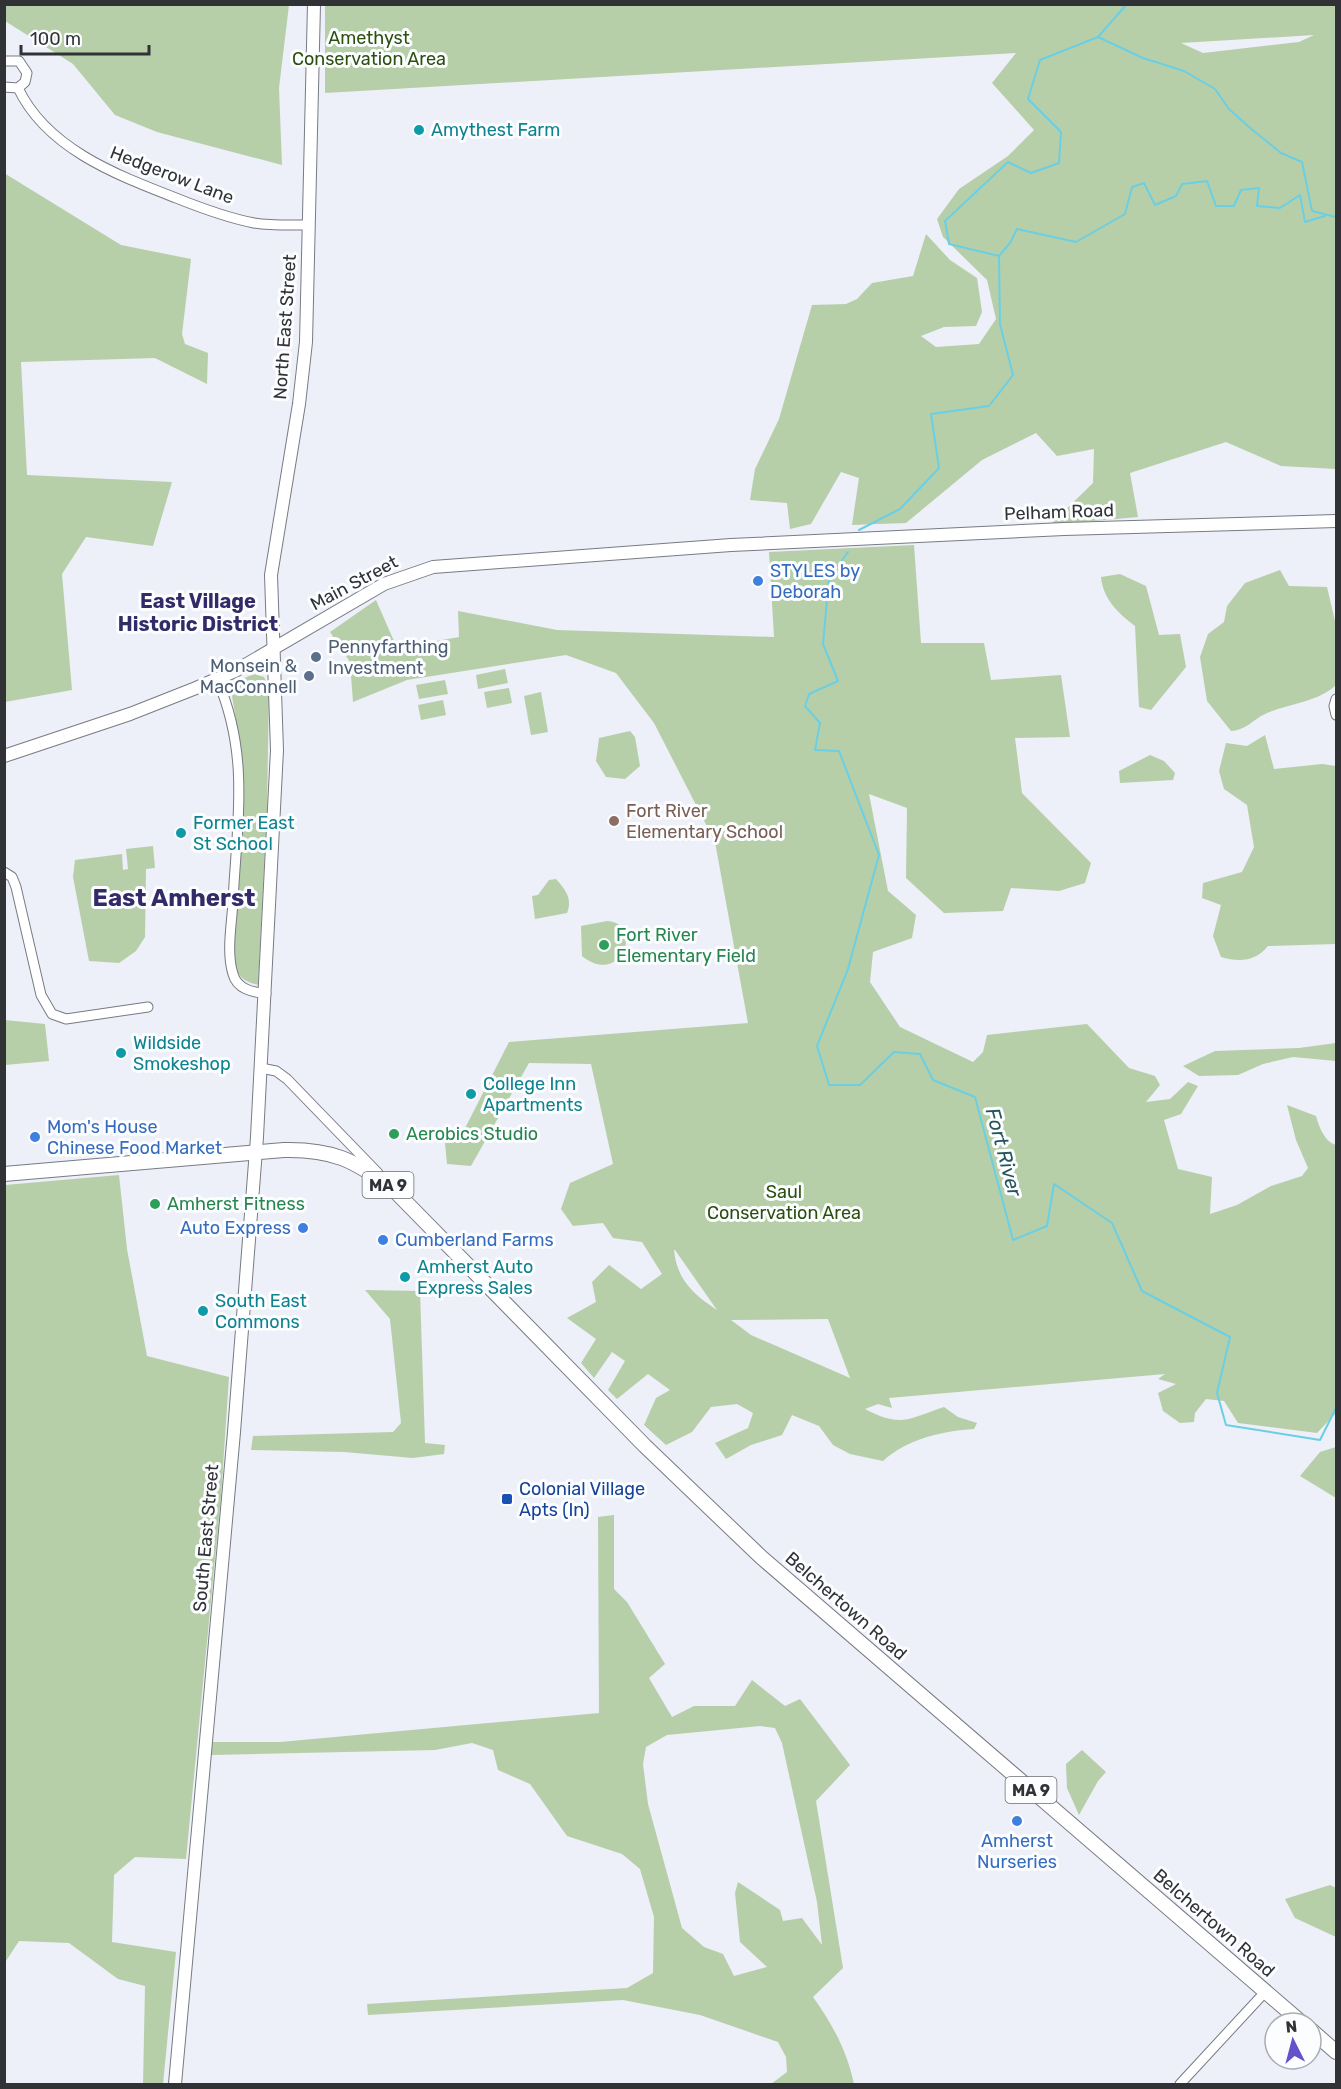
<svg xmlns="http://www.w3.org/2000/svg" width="1341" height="2089" font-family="Rubik,sans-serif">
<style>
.green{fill:#b6cfa9;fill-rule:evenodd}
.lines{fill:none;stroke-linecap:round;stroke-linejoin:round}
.stream{stroke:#6bcfe4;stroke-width:2}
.minor-casing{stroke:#787b83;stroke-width:11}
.major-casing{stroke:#787b83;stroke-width:14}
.highway-casing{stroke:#787b83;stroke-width:16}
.minor{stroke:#fff;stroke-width:9}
.major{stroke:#fff;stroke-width:12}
.highway{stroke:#fff;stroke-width:14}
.culture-dot{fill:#0f9aa8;stroke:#fcfdff;stroke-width:2}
.shop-dot{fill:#3f7fe0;stroke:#fcfdff;stroke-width:2}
.service-dot{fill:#5c6f8a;stroke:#fcfdff;stroke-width:2}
.education-dot{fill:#8d6e63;stroke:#fcfdff;stroke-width:2}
.leisure-dot{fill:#2e9e5b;stroke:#fcfdff;stroke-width:2}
.transit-dot{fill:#1a4fb4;stroke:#fcfdff;stroke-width:2}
.labels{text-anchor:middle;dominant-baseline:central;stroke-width:6;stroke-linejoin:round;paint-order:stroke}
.shield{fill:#fcfdff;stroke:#6e6f72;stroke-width:1.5}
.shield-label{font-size:16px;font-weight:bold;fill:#313236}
.park-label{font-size:18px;fill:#2b500e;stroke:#fcfdff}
.culture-label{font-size:18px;fill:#0d838f;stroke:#fcfdff;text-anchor:start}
.street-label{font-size:18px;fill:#313236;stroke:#fcfdff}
.shop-label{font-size:18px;fill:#366cbe;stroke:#fcfdff;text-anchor:start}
.service-label{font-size:18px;fill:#4e5e75;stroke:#fcfdff;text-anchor:start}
.education-label{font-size:18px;fill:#785e54;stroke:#fcfdff;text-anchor:start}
.leisure-label{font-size:18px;fill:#27864d;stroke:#fcfdff;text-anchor:start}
.transit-label{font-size:18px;fill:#164399;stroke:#fcfdff;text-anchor:start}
.neighbourhood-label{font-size:20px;font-weight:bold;fill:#332b67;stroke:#fcfdff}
.water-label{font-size:20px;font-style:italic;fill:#26535c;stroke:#fcfdff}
.district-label{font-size:24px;font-weight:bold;fill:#332b67;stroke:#fcfdff}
</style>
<rect width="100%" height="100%" fill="#edeff9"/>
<!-- green -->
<g class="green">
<polygon points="115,5 289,5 279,88 282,165 157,132 115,115 73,64 5,21 5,5"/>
<path d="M325,5H1336V469L1281,466L1226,442L1130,473L1138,517L1050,525L1093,483L1094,449L1057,456L1036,433L982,460L906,523L852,525L859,478L841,472L811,524L790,529L787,503L750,500L755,469L779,419L812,305L846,304L857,299L872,283L913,276L926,234L950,260L977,278L982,312L976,326L944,327L921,336L936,347L979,344L996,319L987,280L943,237L937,219L959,189L1008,156L1034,130L992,83L1016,53L325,93ZM1314,35L1299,42L1203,53L1181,43Z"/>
<polygon points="4,173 121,245 191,259 182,334 185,344 208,353 207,384 155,358 21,362 27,475 172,482 153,546 86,537 62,574 72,690 5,702"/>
<path d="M914,545L921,643H984L991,680L1061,675L1070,737L1015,738L1022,793L1091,863L1085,883L1059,891L1011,888L1003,911L944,913L906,878L907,808L869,794L888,891L916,915L912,938L873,952L870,982L900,1027L973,1062L983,1052L987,1035L1087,1024L1129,1068L1155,1076L1160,1085L1146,1102L1170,1099L1188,1082L1198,1086L1181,1114L1164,1120L1178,1169L1212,1177L1210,1214L1237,1205L1271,1186L1302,1176L1308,1168L1296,1140L1287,1105L1316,1116C1319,1127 1325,1142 1336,1145V1413L1317,1433L1238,1423L1224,1401L1206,1399L1195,1413L1194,1422L1180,1423L1163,1411L1158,1393L1176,1384L1158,1379L1165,1374L889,1398L892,1408L878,1404L865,1409C901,1428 908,1419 944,1407L958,1417L977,1423L974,1429C942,1431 907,1439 883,1461L850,1454L833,1445L819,1426L792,1415L782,1435L751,1445L726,1459L715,1443L748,1428L753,1413L737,1404L711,1407L692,1432L666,1445L644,1425L656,1398L670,1390L648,1374L617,1399L608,1390L625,1361L612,1352L594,1378L581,1363L596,1339L567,1318L596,1302L592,1282L609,1265L641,1289L662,1274L642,1242L613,1238L603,1223L573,1226L561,1209L570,1183L613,1164L591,1064L529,1063L471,1166L447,1164L445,1143L459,1140L509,1042L748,1023L715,842L654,723L616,673L566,655L407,680L353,702L350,662L330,632L376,600L397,648L459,637L458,611L557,630L774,637L769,552ZM674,1250H675L717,1310C693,1294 677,1280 674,1250ZM828,1319L850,1378L751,1335L731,1320Z"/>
<path d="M1280,570L1289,586L1327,587L1336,625V685C1318,702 1291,703 1267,713C1253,719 1247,730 1231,731L1207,701L1200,657L1208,634L1224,622L1227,606L1245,583Z"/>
<path d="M1120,574L1146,586L1159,635L1180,634L1186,667L1151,710L1139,707L1135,626C1118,613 1103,599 1101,577Z"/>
<polygon points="505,669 508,683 478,689 476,675"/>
<path d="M254,674L264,677L269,688L267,810L258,985C243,981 238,977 234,962L242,756L230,684Z"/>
<polygon points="445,680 448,694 419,699 416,685"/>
<polygon points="509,688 512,703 487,708 484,692"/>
<polygon points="541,692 548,732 531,735 524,696"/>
<polygon points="443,700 446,715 421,720 418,705"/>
<polygon points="630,731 635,737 640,766 625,779 606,777 596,761 599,738"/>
<path d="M1265,735L1274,769L1322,764L1336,766V944L1268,946C1255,962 1239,962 1221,957L1213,936L1221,905L1202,898L1203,883L1242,872L1254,847L1247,805L1224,789L1219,771L1226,743L1247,746Z"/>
<polygon points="1150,755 1164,761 1175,773 1173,780 1120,783 1119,771"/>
<polygon points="153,846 155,868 146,869 145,937 136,951 119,963 89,961 73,877 75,860 122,854 123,870 128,869 126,849"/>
<path d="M556,879C565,889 573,899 567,913L535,919L532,896L538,895L549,880Z"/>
<path d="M607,921C645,923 621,988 582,956L581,926Z"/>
<polygon points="5,1020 45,1024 49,1061 5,1065"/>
<polygon points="1336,1043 1336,1061 1293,1057 1263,1064 1238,1075 1199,1076 1183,1066 1215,1051 1299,1048"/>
<polygon points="119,1175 127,1249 147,1356 229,1377 221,1497 186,1859 135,1857 114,1875 112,1942 176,1952 163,2084 143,2084 145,1986 118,1979 69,1943 19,1941 4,1964 5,1185"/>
<polygon points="365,1290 420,1291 425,1443 445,1445 444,1454 413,1458 344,1452 251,1450 253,1436 393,1432 401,1423 390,1319"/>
<polygon points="1336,1447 1336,1498 1300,1476 1320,1452"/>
<path d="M614,1515V1589L627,1602L665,1664L649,1678L672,1717L694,1706H735L752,1680L785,1706L800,1699L850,1765L816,1801L843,1968L813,1997C833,2025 847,2051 854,2084H771L787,2072L786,2057L778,2042L700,2015L623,2000L368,2015L367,2004L627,1988L653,1973L654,1917L640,1869L622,1854L567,1836L530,1784L498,1770L493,1750L472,1743L435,1750L211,1755L212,1742H280L599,1713L598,1517ZM760,1726L775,1728L782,1743L817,1902L822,1945L802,1918L783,1921L780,1910L738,1882L735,1893L740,1942L767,1967L734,1976L723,1954L704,1947L682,1928L648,1804L643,1764L646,1747L667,1735Z"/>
<polygon points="1082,1750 1106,1772 1098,1781 1079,1815 1067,1788 1066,1764"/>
<polygon points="1330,1885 1336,1888 1336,1937 1295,1918 1285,1899"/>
</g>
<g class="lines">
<!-- stream -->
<g class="stream">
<polyline points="1098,37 1143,58 1184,71 1215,89 1229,109 1249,127 1281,153 1302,162 1312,211 1336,217"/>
<polyline points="999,256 1010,243 1017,229 1076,242 1125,214 1132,187 1144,183 1155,205 1176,196 1182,184 1207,181 1216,206 1234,206 1241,190 1259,188 1257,206 1280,208 1300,195 1305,222 1325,216"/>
<polyline points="999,256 949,244 945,221 1008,162 1031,173 1059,163 1061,132 1028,99 1040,60 1098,37 1127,4"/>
<polyline points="859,530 900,509 939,468 931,414 989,406 1013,375 1000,324 999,256"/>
<polyline points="848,552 829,578 823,644 838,681 809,694 805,706 820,723 815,750 839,751 879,855 848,969 817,1046 829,1085 860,1085 894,1052 920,1054 933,1080 975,1097 1013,1240 1047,1226 1054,1184 1112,1223 1142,1291 1230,1337 1217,1393 1226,1425 1320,1440 1336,1408"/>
</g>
<defs>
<g id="minor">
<polyline points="4,61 19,61 27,73 25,82 18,88 4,87"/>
<path d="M18,88C47,149 117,175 176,198C201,208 228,218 254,223C272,226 291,225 309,225"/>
<path d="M217,679C250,755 237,821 233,901C232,923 226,952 233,974C237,989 252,992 266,994"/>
<polyline points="1336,699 1334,706 1336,715"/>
<polyline points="4,872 12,877 16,887 41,995 52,1014 66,1019 148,1007"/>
<polyline points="261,1068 276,1071 287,1079 378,1173"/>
<polyline points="1180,2084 1266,1991"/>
</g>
<g id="major">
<polyline points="4,756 130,714 196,688 235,671 384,584 433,567 731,545 1064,529 1336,521"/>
<polyline points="175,2084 234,1432 257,1137 277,750 271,575 299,404 306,342 314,4"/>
</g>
<g id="highway">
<path d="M4,1174L284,1150C332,1149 354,1160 392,1188L645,1446L761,1557L1302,2023"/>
<polyline points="1311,2030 1336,2052"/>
</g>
</defs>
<!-- minor casing -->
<use href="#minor" class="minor-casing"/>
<!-- major casing -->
<use href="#major" class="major-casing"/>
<!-- highway casing -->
<use href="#highway" class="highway-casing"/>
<!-- minor -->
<use href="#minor" class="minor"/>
<!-- major -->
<use href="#major" class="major"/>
<!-- highway -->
<use href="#highway" class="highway"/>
</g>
<!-- markers -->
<g class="culture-dot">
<circle cx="419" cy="130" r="6"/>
<circle cx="181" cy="833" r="6"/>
<circle cx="121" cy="1053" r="6"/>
<circle cx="471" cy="1094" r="6"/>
<circle cx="405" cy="1277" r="6"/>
<circle cx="203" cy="1311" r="6"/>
</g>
<g class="shop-dot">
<circle cx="758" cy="581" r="6"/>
<circle cx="35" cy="1137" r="6"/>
<circle cx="303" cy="1228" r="6"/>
<circle cx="383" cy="1240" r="6"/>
<circle cx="1017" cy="1821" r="6"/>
</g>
<g class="service-dot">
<circle cx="316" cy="657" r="6"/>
<circle cx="309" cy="676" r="6"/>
</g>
<circle class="education-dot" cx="614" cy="821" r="6"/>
<g class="leisure-dot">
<circle cx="604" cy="945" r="6"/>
<circle cx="394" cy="1134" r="6"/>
<circle cx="155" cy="1204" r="6"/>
</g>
<rect class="transit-dot" x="501" y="1493" width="12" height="12" rx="3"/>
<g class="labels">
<!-- shield labels -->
<g class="shield">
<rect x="362.5" y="1172" width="51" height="26" rx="4.5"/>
<rect x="1005.5" y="1777" width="51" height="26" rx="4.5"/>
</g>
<g class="shield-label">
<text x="388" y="1185">MA 9</text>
<text x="1031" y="1790">MA 9</text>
</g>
<!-- park labels -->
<g class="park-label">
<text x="369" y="38">Amethyst<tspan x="369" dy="21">Conservation Area</tspan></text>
<text x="784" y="1192">Saul<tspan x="784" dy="21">Conservation Area</tspan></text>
</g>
<!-- culture labels -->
<g class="culture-label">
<text x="431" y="130">Amythest Farm</text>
<text x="193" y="823">Former East<tspan x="193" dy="21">St School</tspan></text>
<text x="133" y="1043">Wildside<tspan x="133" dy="21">Smokeshop</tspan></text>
<text x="483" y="1084">College Inn<tspan x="483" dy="21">Apartments</tspan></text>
<text x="417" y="1267">Amherst Auto<tspan x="417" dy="21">Express Sales</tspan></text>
<text x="215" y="1301">South East<tspan x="215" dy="21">Commons</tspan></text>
</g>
<!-- street labels -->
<g class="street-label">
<text transform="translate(172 175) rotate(21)">Hedgerow Lane</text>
<text transform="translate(285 327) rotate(-86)">North East Street</text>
<text transform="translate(1059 512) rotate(-2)">Pelham Road</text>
<text transform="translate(354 583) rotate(-28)">Main Street</text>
<text transform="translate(206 1538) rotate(-85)">South East Street</text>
<text transform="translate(846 1606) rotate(41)">Belchertown Road</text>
<text transform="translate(1214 1923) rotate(41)">Belchertown Road</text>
</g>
<!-- shop labels -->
<g class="shop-label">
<text x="770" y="571">STYLES by<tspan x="770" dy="21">Deborah</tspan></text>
<text x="47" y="1127">Mom's House<tspan x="47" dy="21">Chinese Food Market</tspan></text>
<text x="291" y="1228" text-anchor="end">Auto Express</text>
<text x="395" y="1240">Cumberland Farms</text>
<text x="1017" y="1841" text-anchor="middle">Amherst<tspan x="1017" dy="21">Nurseries</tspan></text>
</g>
<!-- service labels -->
<g class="service-label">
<text x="328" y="647">Pennyfarthing<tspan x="328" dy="21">Investment</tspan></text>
<text x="297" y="666" text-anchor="end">Monsein &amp;<tspan x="297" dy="21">MacConnell</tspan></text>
</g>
<!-- education labels -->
<g class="education-label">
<text x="626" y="811">Fort River<tspan x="626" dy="21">Elementary School</tspan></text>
</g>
<!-- leisure labels -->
<g class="leisure-label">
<text x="616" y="935">Fort River<tspan x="616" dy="21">Elementary Field</tspan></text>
<text x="406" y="1134">Aerobics Studio</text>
<text x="167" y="1204">Amherst Fitness</text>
</g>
<!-- transit labels -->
<g class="transit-label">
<text x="519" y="1489">Colonial Village<tspan x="519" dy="21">Apts (In)</tspan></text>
</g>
<!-- neighbourhood labels -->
<g class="neighbourhood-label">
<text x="198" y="601">East Village<tspan x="198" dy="23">Historic District</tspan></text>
</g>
<!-- water labels -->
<g class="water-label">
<text transform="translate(1004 1152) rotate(75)">Fort River</text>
</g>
<!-- district labels -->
<g class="district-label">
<text x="174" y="898">East Amherst</text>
</g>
</g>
<!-- border -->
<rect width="1341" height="2089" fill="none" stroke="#313236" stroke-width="12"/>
<!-- north arrow -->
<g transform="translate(1293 2041) rotate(354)"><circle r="28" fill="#fcfdff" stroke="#abacaf" stroke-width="1.5"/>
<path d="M0-4.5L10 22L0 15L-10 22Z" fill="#6552cb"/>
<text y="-9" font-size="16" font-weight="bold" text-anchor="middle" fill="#313236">N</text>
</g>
<!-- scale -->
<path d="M21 45v9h128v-9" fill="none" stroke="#313236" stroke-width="3"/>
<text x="30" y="45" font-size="18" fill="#313236" stroke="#fcfdff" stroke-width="4.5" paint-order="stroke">100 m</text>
</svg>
